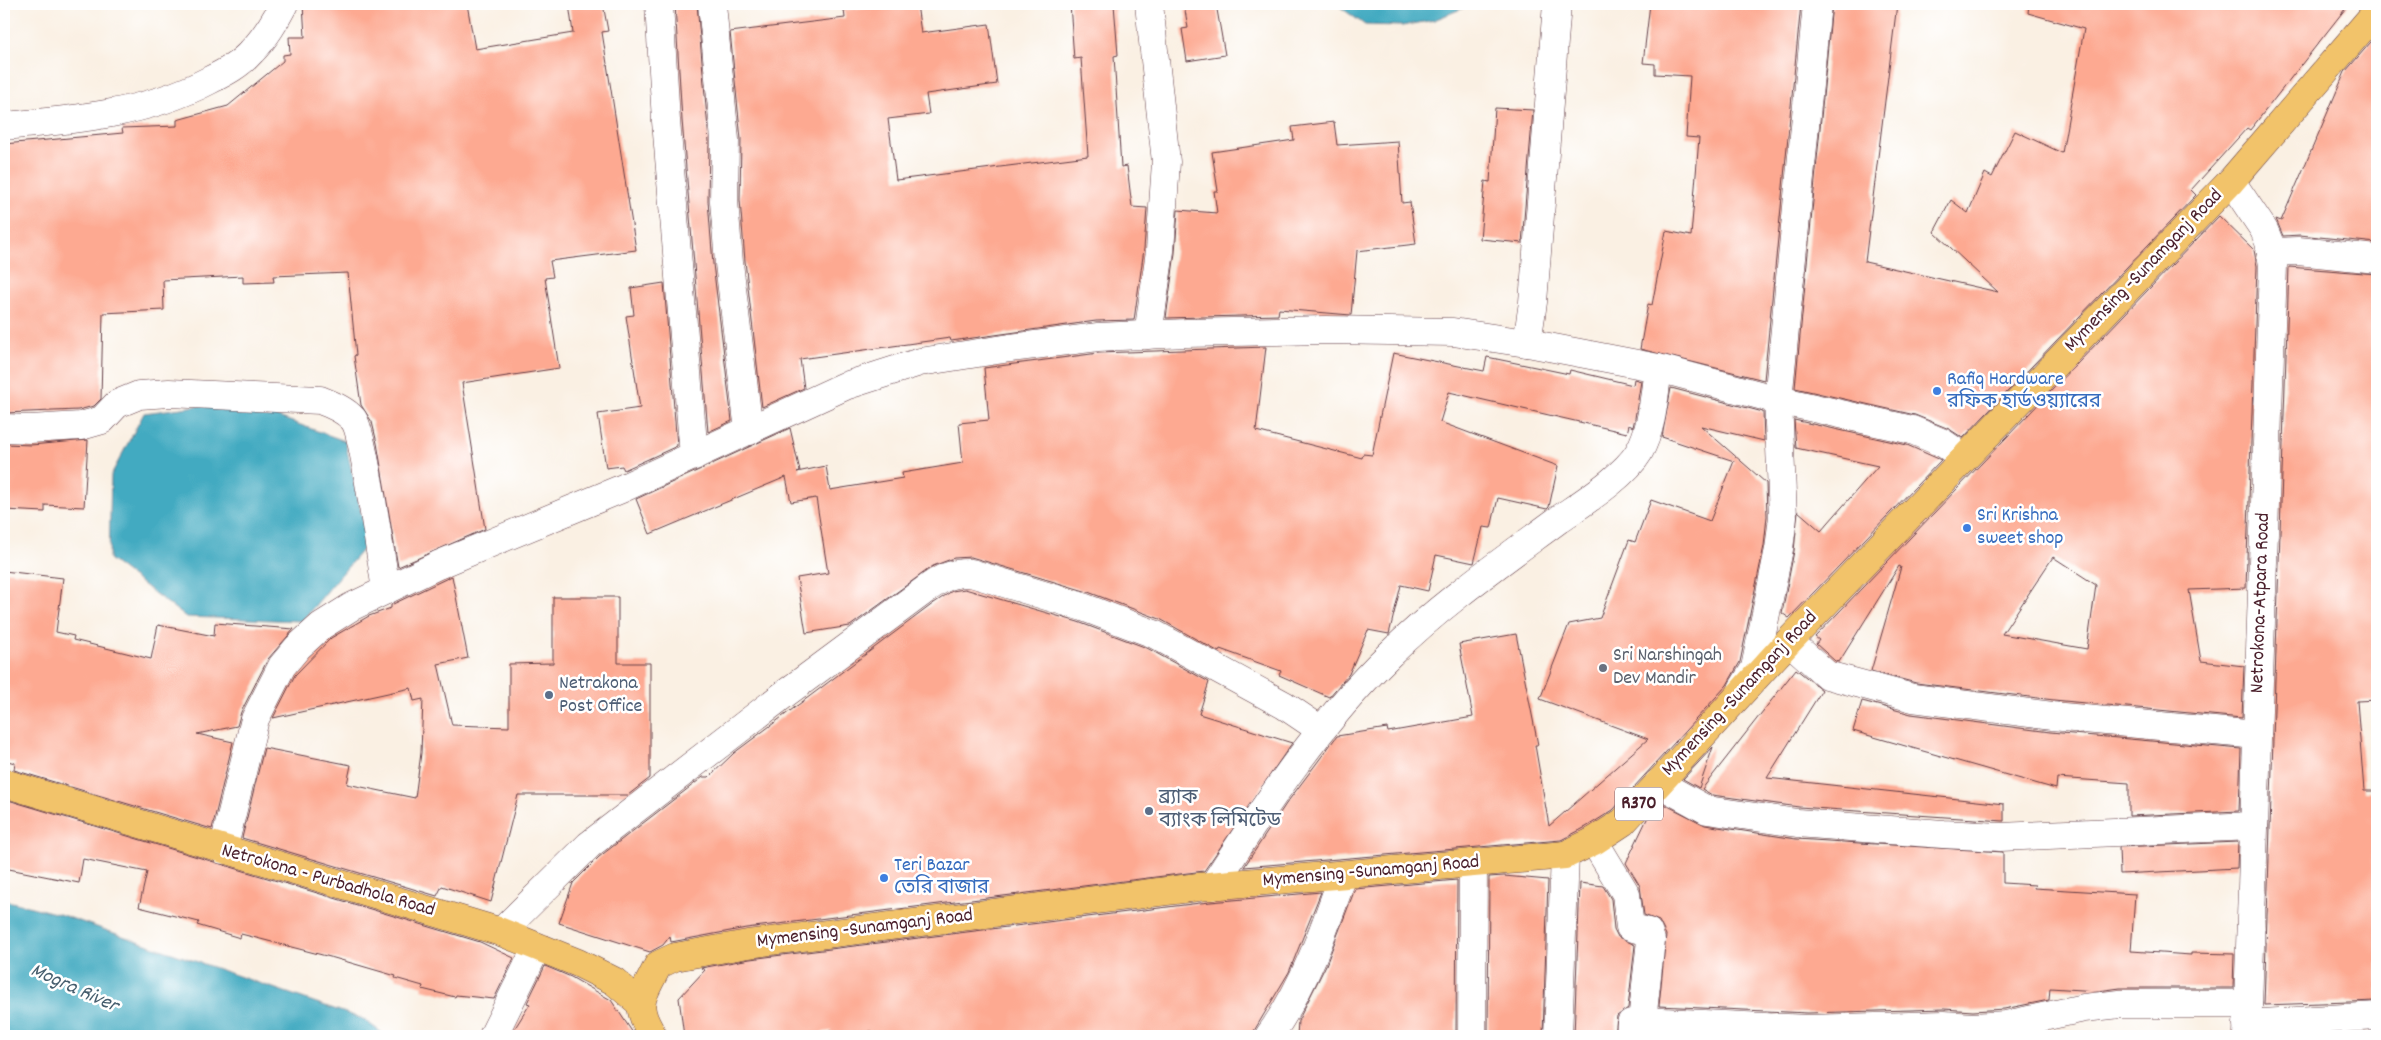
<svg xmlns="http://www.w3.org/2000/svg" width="2381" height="1040" font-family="Dekko,'Noto Sans Bengali',sans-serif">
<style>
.water{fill:#42aac1;stroke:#466476}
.building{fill:#fda991;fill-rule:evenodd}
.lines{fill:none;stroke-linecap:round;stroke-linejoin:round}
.minor-casing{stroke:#643e47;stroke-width:29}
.major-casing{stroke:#643e47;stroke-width:29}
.minor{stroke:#fff;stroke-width:28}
.major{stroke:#f2c36a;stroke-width:28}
.shop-dot{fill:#3f7fe0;stroke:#fff;stroke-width:2}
.worship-dot{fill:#6b7280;stroke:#fff;stroke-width:2}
.service-dot{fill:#5c6f8a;stroke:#fff;stroke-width:2}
.labels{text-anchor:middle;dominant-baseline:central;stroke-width:5;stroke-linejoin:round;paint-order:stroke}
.shield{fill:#fff;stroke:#80626b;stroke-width:1}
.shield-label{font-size:19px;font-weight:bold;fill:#4a1f2b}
.street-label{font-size:20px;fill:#4a1f2b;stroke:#fff}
.shop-label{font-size:20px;fill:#366cbe;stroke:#fff;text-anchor:start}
.worship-label{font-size:20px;fill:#5b616d;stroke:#fff;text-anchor:start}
.service-label{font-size:20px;fill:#4e5e75;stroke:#fff;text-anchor:start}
.water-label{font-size:21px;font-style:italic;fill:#465e6e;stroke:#fff}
</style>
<rect width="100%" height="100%" fill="#fff"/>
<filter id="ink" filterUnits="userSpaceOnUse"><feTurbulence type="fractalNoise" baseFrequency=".02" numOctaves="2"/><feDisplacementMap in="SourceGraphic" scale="10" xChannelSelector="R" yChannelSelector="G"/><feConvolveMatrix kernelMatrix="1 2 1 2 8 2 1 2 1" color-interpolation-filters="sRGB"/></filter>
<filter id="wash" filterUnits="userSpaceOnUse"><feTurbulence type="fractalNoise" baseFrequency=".0096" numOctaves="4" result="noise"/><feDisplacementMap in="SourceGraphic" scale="20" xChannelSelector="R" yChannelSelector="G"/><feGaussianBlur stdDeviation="1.12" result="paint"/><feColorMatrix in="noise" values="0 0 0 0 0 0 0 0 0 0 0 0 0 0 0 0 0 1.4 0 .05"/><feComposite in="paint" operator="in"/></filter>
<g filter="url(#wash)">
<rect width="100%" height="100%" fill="#faf0e3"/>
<!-- water -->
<g class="water">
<polygon points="1336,4 1473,4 1434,20 1402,26 1365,25"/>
<polygon points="234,401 345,441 368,543 302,621 186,617 109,559 111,475 144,413"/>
<polygon points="4,900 59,914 363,1019 386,1036 4,1036"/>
</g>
<g id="blocks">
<!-- building -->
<g class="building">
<polygon points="303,4 467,4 475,49 573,33 569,4 603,4 608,31 602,32 636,250 550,261 553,277 545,278 559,368 462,383 485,529 398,567 377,443 372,422 361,405 354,356 356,355 348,273 273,276 274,282 243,283 243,276 163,280 164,310 103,313 101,399 94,406 78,410 4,413 4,144 123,133 122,128 177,126 177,120 228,106 283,61 283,55 290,54 289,37 305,37"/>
<polygon points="675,4 697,4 709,141 708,201 713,264 732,421 708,432 682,120"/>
<polygon points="892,4 917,4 921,33 989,24 997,84 926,94 929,114 888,119 896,180 1088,156 1081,58 1074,59 1070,4 1114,4 1118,55 1114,56 1121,167 1127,166 1132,207 1147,208 1144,249 1134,320 1096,321 951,341 950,338 800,359 804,388 762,407 745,261 740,200 741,139 730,32 845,18 844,10"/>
<polygon points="1184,4 1216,4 1225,55 1187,61 1182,29 1188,28"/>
<polygon points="1650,4 1801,4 1764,380 1640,349 1648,304 1652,305 1666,231 1691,236 1699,138 1686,137 1690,76 1655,74 1655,64 1643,63"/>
<polygon points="1832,4 1897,4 1865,262 1998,292 1934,232 1951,200 1968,213 1985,173 1992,177 2015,131 2062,153 2084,29 2028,13 2029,4 2349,4 2250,130 2247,128 2191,190 2196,195 1963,438 1949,429 1915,415 1795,388"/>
<polygon points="2377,35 2377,243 2300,235 2283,236 2276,219 2281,221 2345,72"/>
<polygon points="1495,108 1533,110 1522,243 1480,239 1485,181 1490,182"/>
<polygon points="1334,122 1337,145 1398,141 1402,203 1410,202 1416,244 1357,251 1351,315 1279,309 1278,315 1166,318 1175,253 1178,210 1217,213 1214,191 1218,191 1212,152 1294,140 1292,127"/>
<path d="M2219,216L2254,250L2257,266L2246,588L2189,590L2201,661L2244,666L2242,718L2054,700L1916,683L1871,671L1901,567L1899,566L1839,662L1835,661L1816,644L1819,640L1815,637ZM2053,557L2096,585L2087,649L2002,634Z"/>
<polygon points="2289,267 2377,274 2377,700 2357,701 2364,791 2377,791 2377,1001 2264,1005"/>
<polygon points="664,283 677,446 624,470 622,466 606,468 598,414 640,408 626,316 634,315 631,288"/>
<polygon points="1266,347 1256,431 1362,458 1363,454 1372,455 1393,353 1484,371 1487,357 1569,374 1570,370 1633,385 1634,379 1641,381 1635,418 1633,427 1629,425 1627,433 1449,392 1440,422 1558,466 1549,507 1547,509 1498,498 1491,528 1483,527 1474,563 1436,555 1428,591 1401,585 1389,634 1368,630 1349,674 1329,697 1279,675 1281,671 1220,649 1219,652 1160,619 1088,592 971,557 954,558 933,566 850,626 806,633 797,578 828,573 816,498 791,502 786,477 650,534 636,499 790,428 800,471 797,472 826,466 830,490 903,478 902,473 963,463 959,423 989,420 984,368 1099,353"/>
<polygon points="1671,388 1763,412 1764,441 1701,426 1766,483 1767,516 1764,546 1740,662 1727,685 1613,810 1586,827 1561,840 1244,867 1286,804 1337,736 1387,728 1388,732 1473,717 1459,644 1516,634 1538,745 1535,745 1549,826 1648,739 1540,699 1569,624 1600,618 1629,540 1635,542 1651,500 1710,521 1734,461 1662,437"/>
<polygon points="1794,420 1907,445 1941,460 1789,618 1782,613 1794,551 1798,511 1821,531 1878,466 1796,448"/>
<polygon points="88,440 84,507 45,505 45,512 4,510 4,444 31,445"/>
<polygon points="4,571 63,578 56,632 74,636 73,640 151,659 158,625 214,636 215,623 294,629 268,659 241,712 237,726 197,734 233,742 212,829 14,770 15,763 4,760"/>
<polygon points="452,576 468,658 438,664 452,725 509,727 509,664 553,663 553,597 618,597 618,663 650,663 650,778 628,795 518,795 491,902 442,886 437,896 242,838 264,748 351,765 347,784 415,798 421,753 423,699 414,701 411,688 273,718 295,675 331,638 369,616 391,608 391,605"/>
<polygon points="965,589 1078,622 1147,648 1209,682 1199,714 1292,743 1204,871 746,928 671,942 670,936 663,945 650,952 559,923 573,883 599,857 703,777 709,777 734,753 934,603 952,591"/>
<polygon points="1796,669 1822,690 1767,778 2004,804 2004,821 1799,807 1712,795 1702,789"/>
<polygon points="1862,701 1911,714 2050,732 2241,749 2239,811 2129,816 2129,783 2057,778 2056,789 1853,731"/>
<polygon points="1713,747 1699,788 1683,779"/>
<polygon points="8,800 480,942 514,958 494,999 456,995 455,997 422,989 423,986 395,978 396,976 334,958 241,934 240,938 197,925 199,922 139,907 147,872 83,859 79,883 4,868 4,822"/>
<polygon points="1662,803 1705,825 1796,839 2003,852 2003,883 2035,885 2034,888 2135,894 2131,951 2191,955 2191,953 2234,954 2233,988 2120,988 2098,991 2050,988 2049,1000 2004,1009 1973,1011 1944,1009 1808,1013 1659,1006 1666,935 1659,921 1644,915 1640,886 1626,863 1647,819"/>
<polygon points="2238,842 2237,868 2120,874 2119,847"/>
<polygon points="1504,876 1548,880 1543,1036 1488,1036 1489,877"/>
<polygon points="1457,880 1456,1036 1297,1036 1298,1021 1326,965 1355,889"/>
<polygon points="1580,883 1603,886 1611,899 1614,929 1618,937 1635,945 1628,1008 1617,1016 1615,1036 1574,1036"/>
<polygon points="1321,892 1289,972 1251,1036 872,1036 872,1031 831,1036 831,1031 796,1036 684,1036 679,998 705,970 701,968 750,959 1200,903"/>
<polygon points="545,966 571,977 611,1000 635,1036 510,1036 530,1004 527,1003"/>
</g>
</g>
</g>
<g filter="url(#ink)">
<use href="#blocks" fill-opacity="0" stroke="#643e47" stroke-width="1"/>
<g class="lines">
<defs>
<g id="minor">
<polyline points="659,4 666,121 694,456"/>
<polyline points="712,4 725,140 724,201 729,263 749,431"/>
<path d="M4,126C74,120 145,114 208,81C224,73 240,65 252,51C266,37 275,21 284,4"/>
<polyline points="2231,181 2264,230 2269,242 2273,265 2247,1036"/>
<polyline points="2271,252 2298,251 2377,259"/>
<polyline points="1148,335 1160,251 1166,162 1149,4"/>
<polyline points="1527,343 1533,302 1557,4"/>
<path d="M4,428L30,429L81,426L102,420L117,404L139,395L169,393L320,400C332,405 344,409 353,419C363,430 382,565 386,590"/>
<polyline points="1789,641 1827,675 1913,698 2052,716 2257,735"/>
<polyline points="1742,689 1755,668 1779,549 1783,517 1778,400 1817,4"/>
<polyline points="1658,783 1707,810 1797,823 1943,834 2000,837 2254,826"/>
<polyline points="1594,841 1626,894 1630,927 1648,932 1651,940 1642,1021 1631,1023 1630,1036"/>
<polyline points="223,850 255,719 282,666 298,647 321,626 351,607 438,565 621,489 845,386 920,362 1010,348 1098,337 1187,333 1326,330 1453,332 1533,344 1658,368 1778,400 1912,430 1943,443 1963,457"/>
<path d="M1213,886C1264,806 1321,721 1389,655C1441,604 1500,563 1558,520C1582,503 1624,477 1639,452C1653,427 1654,396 1658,368"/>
<path d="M501,932L589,845L782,696L925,590C940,579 951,572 971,573L1083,607L1154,634L1284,705L1321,730"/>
<polyline points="1642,1021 1808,1029 1944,1025 1973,1027 2006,1025 2084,1008 2120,1004 2248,1004"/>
<polyline points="2247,1024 2377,1016"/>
<polyline points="493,1036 537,947"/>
<path d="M1269,1036C1304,988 1324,930 1343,875"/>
<polyline points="1472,1036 1473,863"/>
<polyline points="1558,1036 1565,855"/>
</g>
<g id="major">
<polyline points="4,783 501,932 578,963 614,981 640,1003"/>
<path d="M653,1036C632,1002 643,997 658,965L675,957L748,944L1198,887L1565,855L1594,841L1623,822L1789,641L2231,181L2377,11"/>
</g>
</defs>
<!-- minor casing -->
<use href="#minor" class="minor-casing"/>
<!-- major casing -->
<use href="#major" class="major-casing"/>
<!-- minor -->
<use href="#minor" class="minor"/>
<!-- major -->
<use href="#major" class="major"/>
</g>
</g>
<!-- markers -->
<g class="shop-dot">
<circle cx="1937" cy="391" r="5"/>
<circle cx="1967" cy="528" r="5"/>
<circle cx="884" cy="878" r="5"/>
</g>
<circle class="worship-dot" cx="1603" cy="668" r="5"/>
<g class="service-dot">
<circle cx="549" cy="695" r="5"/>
<circle cx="1149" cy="811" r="5"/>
</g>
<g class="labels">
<!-- shield labels -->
<rect class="shield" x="1615" y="787.5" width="48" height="33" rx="4"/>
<g class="shield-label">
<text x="1639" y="804">R370</text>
</g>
<!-- street labels -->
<g class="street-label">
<text transform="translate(2144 271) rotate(-46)">Mymensing -Sunamganj Road</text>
<text transform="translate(2261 603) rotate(-88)">Netrokona-Atpara Road</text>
<text transform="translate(1740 694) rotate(-47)">Mymensing -Sunamganj Road</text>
<text transform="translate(1371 872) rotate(-5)">Mymensing -Sunamganj Road</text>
<text transform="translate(328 881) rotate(16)">Netrokona - Purbadhola Road</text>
<text transform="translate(865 929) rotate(-7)">Mymensing -Sunamganj Road</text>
</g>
<!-- shop labels -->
<g class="shop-label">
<text x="1947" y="380">Rafiq Hardware<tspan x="1947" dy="23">রফিক হার্ডওয়্যারের</tspan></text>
<text x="1977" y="516">Sri Krishna<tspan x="1977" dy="23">sweet shop</tspan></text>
<text x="894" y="866">Teri Bazar<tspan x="894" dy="23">তেরি বাজার</tspan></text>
</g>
<!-- worship labels -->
<g class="worship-label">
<text x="1613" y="656">Sri Narshingah<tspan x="1613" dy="23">Dev Mandir</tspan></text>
</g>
<!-- service labels -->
<g class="service-label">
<text x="559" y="684">Netrakona<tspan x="559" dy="23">Post Office</tspan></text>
<text x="1159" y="799">ব্র্যাক<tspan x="1159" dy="23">ব্যাংক লিমিটেড</tspan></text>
</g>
<!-- water labels -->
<g class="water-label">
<text transform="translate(74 989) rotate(24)">Mogra River</text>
</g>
</g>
<!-- margin -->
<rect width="2381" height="1040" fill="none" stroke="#fff" stroke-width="20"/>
</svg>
